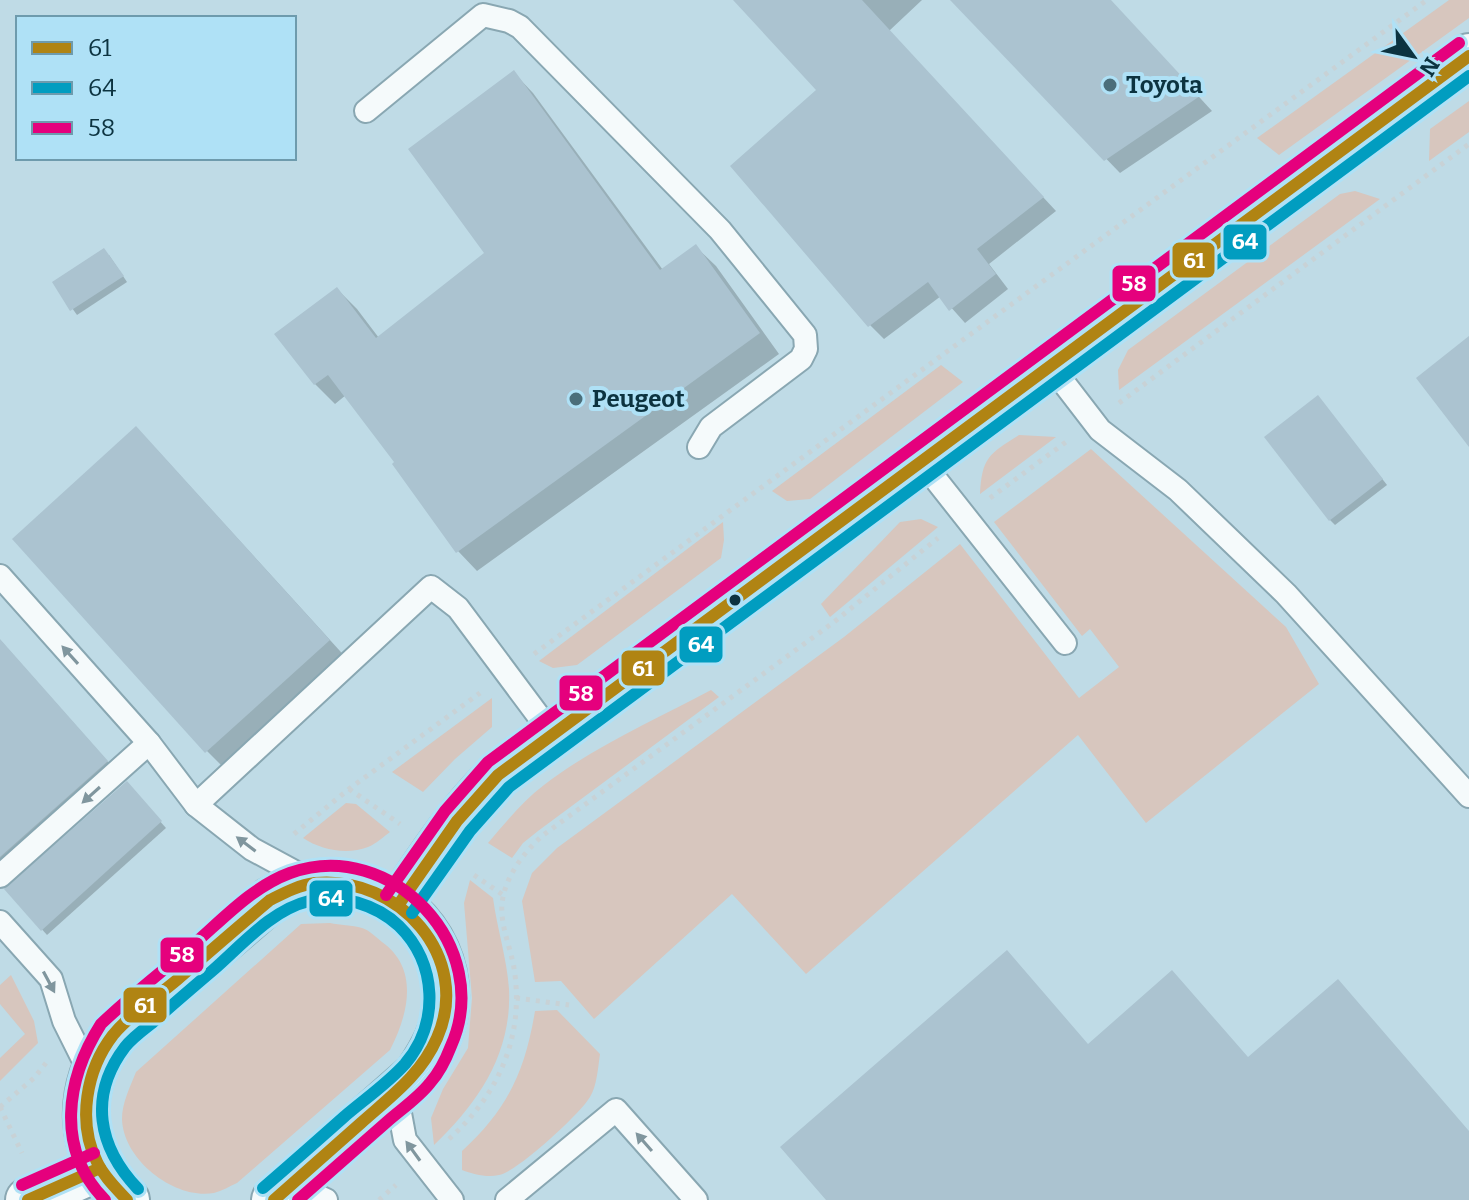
<svg xmlns="http://www.w3.org/2000/svg" width="1469" height="1200" font-family="Bitter,serif">
<style>
.green{fill:#d7c6be}
.shadow{fill:#0003}
.building{fill:#abc3d0}
.lines{fill:none;stroke-linecap:round;stroke-linejoin:round}
.service-casing{stroke:#89a7b2;stroke-width:26}
.tertiary-casing{stroke:#89a7b2;stroke-width:48}
.path{stroke:#c8d2d6;stroke-width:5;stroke-dasharray:4 6;stroke-linecap:butt}
.service{stroke:#f5fafb;stroke-width:22}
.tertiary{stroke:#f5fafb;stroke-width:44}
.bus-1-casing{stroke:#afe1f6;stroke-width:18}
.bus-2-casing{stroke:#afe1f6;stroke-width:18}
.bus-3-casing{stroke:#afe1f6;stroke-width:18}
.bus-1{stroke:#b08413;stroke-width:12}
.bus-2{stroke:#019dc0;stroke-width:12}
.bus-3{stroke:#e5007d;stroke-width:12}
.oneway{fill:#80969e}
.poi-dot{fill:#4b6e7a;stroke:#afe1f6;stroke-width:3}
.bus-dot{fill:#0c3340;stroke:#afe1f6;stroke-width:3}
.labels{text-anchor:middle;dominant-baseline:central;stroke-width:8;stroke-linejoin:round;paint-order:stroke}
.poi-label{font-size:24px;font-weight:bold;fill:#0c3340;stroke:#afe1f6;text-anchor:start}
.line-badge{stroke:#afe1f6;stroke-width:3}
.badge-label{font-size:22px;text-anchor:middle;font-weight:bold;fill:#fff}
</style>
<rect width="100%" height="100%" fill="#bfdbe6"/>
<!-- green -->
<g class="green">
<polygon points="1449,0 1469,0 1469,18 1279,155 1257,138"/>
<polygon points="1469,101 1469,132 1429,161 1430,129"/>
<polygon points="1355,191 1380,199 1119,390 1118,370 1128,350 1340,194"/>
<polygon points="941,365 963,382 810,499 787,501 772,491"/>
<path d="M1019,435L1056,437L980,494C982,457 989,454 1019,435Z"/>
<polygon points="1091,449 1286,627 1319,684 1146,823 1078,735 806,974 732,894 594,1019 561,981 535,982 522,901 532,873 557,848 844,637 960,544 1079,698 1119,667 1090,629 1082,636 994,522"/>
<polygon points="921,519 938,527 830,617 821,604 900,522"/>
<polygon points="723,522 724,540 721,558 577,665 553,668 539,661"/>
<path d="M711,690L719,697L538,831L523,843L512,858L488,843C506,822 523,801 544,785C593,747 657,719 711,690Z"/>
<polygon points="492,698 492,727 455,759 423,792 392,772"/>
<path d="M346,803L356,804L390,832C383,837 376,844 368,847C347,855 321,850 303,838Z"/>
<path d="M470,880L493,898C497,928 507,959 509,989C512,1054 478,1103 434,1145L431,1118L443,1089L468,1048L472,998L464,903Z"/>
<path d="M330,923C340,925 352,925 362,928C369,930 376,937 382,942C420,969 408,1015 390,1050L237,1183C230,1186 222,1191 214,1193C175,1200 123,1160 122,1119C122,1103 130,1087 136,1072L301,924Z"/>
<polygon points="11,975 34,1021 38,1043 0,1081 0,1058 25,1034 0,1004 0,985"/>
<path d="M557,1010L600,1054C598,1067 597,1086 590,1097C580,1114 517,1172 499,1175C487,1178 473,1174 462,1170V1151C508,1109 525,1071 535,1011Z"/>
</g>
<!-- shadow -->
<g class="shadow">
<polygon points="735,0 922,0 889,31 1056,211 989,264 1008,289 965,323 941,296 884,339 870,325 819,91"/>
<polygon points="953,0 1110,0 1212,111 1120,173"/>
<polygon points="514,73 533,93 663,270 696,247 716,266 779,354 477,571 458,551 397,463 346,395 335,404 315,384 337,289 357,309 379,338 486,253"/>
<polygon points="109,255 127,282 77,315 54,283"/>
<polygon points="1323,403 1387,485 1335,525 1330,520"/>
<polygon points="157,450 350,662 228,772 207,751"/>
<polygon points="0,640 116,771 0,877"/>
<polygon points="127,784 166,828 47,935 7,890"/>
</g>
<!-- building -->
<g class="building">
<polygon points="733,0 862,0 1044,197 977,249 996,274 949,311 928,282 868,327 730,166 816,90"/>
<polygon points="950,0 1111,0 1200,96 1104,161"/>
<polygon points="514,70 660,270 696,244 760,333 456,553 392,464 394,462 328,375 314,385 274,334 337,287 376,338 484,253 408,149"/>
<polygon points="104,248 124,276 70,311 52,282"/>
<polygon points="1469,336 1469,447 1416,378"/>
<polygon points="1318,395 1383,479 1329,521 1264,437"/>
<polygon points="136,426 330,640 205,753 12,539"/>
<polygon points="0,639 108,761 0,857"/>
<polygon points="127,781 162,821 41,931 4,889"/>
<polygon points="1007,950 1088,1044 1172,970 1248,1057 1338,979 1469,1131 1469,1200 826,1200 780,1147"/>
</g>
<g class="lines">
<defs>
<g id="service">
<polyline points="366,111 483,15 509,21 520,27 720,230 805,335 806,349 801,359 711,427 699,447"/>
<polyline points="1050,365 1100,430 1178,490 1286,594 1469,796"/>
<polyline points="922,462 1065,643"/>
<polyline points="0,576 149,743 196,805 252,849 313,882"/>
<polyline points="196,805 431,587 458,608 552,734"/>
<polyline points="0,876 149,743"/>
<polyline points="0,922 51,979 64,1021 91,1075"/>
<polyline points="396,1092 405,1140 452,1200"/>
<polyline points="292,1184 326,1200"/>
<polyline points="507,1200 616,1110 696,1200"/>
</g>
<g id="tertiary">
<path d="M399,904C430,858 458,814 498,775L1469,56"/>
<polyline points="28,1200 100,1168"/>
<path d="M127,1200C74,1155 75,1087 114,1034L270,900C285,892 300,885 316,883C385,875 449,930 446,1000C446,1028 432,1051 417,1074L274,1200"/>
</g>
</defs>
<!-- service casing -->
<use href="#service" class="service-casing"/>
<!-- tertiary casing -->
<use href="#tertiary" class="tertiary-casing"/>
<!-- path -->
<g class="path">
<polyline points="1119,403 1469,144"/>
<polyline points="990,498 1066,442"/>
<polyline points="534,654 1427,0"/>
<polyline points="349,789 400,824"/>
<polyline points="294,834 349,789 480,693"/>
<polyline points="474,875 503,895"/>
<polyline points="516,998 569,1005"/>
<polyline points="0,1107 34,1078 46,1063"/>
<polyline points="0,1107 22,1153"/>
<path d="M449,1139C497,1096 523,1040 515,975C513,955 504,936 502,915C499,885 521,855 542,836L834,622L938,538"/>
<polyline points="379,1200 396,1185"/>
</g>
<!-- service -->
<use href="#service" class="service"/>
<!-- tertiary -->
<use href="#tertiary" class="tertiary"/>
<defs>
<g id="bus-1">
<polyline points="399,904 457,821 498,775 1469,56"/>
<polyline points="28,1200 100,1168"/>
<path d="M127,1200C116,1188 104,1177 97,1162C77,1122 86,1070 113,1035C130,1014 157,997 178,979C208,953 239,926 270,900C284,893 299,885 315,883C398,875 473,957 437,1038C421,1075 390,1097 361,1123C332,1149 303,1174 274,1200"/>
</g>
<g id="bus-2">
<polyline points="412,913 470,831 509,787 1469,76"/>
<path d="M138,1189C98,1147 88,1096 125,1047C132,1038 143,1030 152,1023C172,1005 192,988 212,971C241,946 271,910 309,901C340,893 377,905 399,926C437,963 440,1023 405,1064C388,1083 365,1099 345,1116C318,1140 291,1164 263,1188"/>
</g>
<g id="bus-3">
<polyline points="386,895 445,811 488,762 1459,43"/>
<polyline points="22,1185 94,1153"/>
<path d="M105,1200C55,1149 66,1079 101,1024C130,996 163,971 193,945C223,919 252,887 290,873C392,836 495,948 451,1046C446,1059 439,1073 430,1083C419,1097 403,1108 389,1120C359,1146 329,1173 298,1200"/>
</g>
</defs>
<!-- bus-1 casing -->
<use href="#bus-1" class="bus-1-casing"/>
<!-- bus-2 casing -->
<use href="#bus-2" class="bus-2-casing"/>
<!-- bus-3 casing -->
<use href="#bus-3" class="bus-3-casing"/>
<!-- bus-1 -->
<use href="#bus-1" class="bus-1"/>
<!-- bus-2 -->
<use href="#bus-2" class="bus-2"/>
<!-- bus-3 -->
<use href="#bus-3" class="bus-3"/>
</g>
<!-- one-way arrows -->
<defs><path id="oneway-solid" d="M-6-.8H1V-3.2L6.5 0L1 3.2V.8H-6Z" transform="scale(2)"/></defs>
<g class="oneway">
<use href="#oneway-solid" transform="translate(70 655) rotate(-132)"/>
<use href="#oneway-solid" transform="translate(91 795) rotate(138)"/>
<use href="#oneway-solid" transform="translate(246 844) rotate(-143)"/>
<use href="#oneway-solid" transform="translate(49 982) rotate(62)"/>
<use href="#oneway-solid" transform="translate(644 1142) rotate(-131)"/>
<use href="#oneway-solid" transform="translate(413 1151) rotate(-126)"/>
</g>
<!-- markers -->
<g class="poi-dot">
<circle cx="1110" cy="85" r="8"/>
<circle cx="576" cy="399" r="8"/>
</g>
<circle class="bus-dot" cx="735" cy="600" r="7"/>
<g class="labels">
<!-- poi labels -->
<g class="poi-label">
<text x="1126" y="85">Toyota</text>
<text x="592" y="399">Peugeot</text>
</g>
</g>
<g class="line-badge">
<rect x="1222" y="223" width="46" height="38" rx="8" fill="#019dc0"/>
<rect x="1171" y="241" width="45" height="38" rx="8" fill="#b08413"/>
<rect x="1111" y="264" width="46" height="39" rx="8" fill="#e5007d"/>
<rect x="678" y="625" width="46" height="39" rx="8" fill="#019dc0"/>
<rect x="620" y="649" width="46" height="38" rx="8" fill="#b08413"/>
<rect x="558" y="674" width="46" height="38" rx="8" fill="#e5007d"/>
<rect x="308" y="879" width="46" height="39" rx="8" fill="#019dc0"/>
<rect x="159" y="936" width="46" height="38" rx="8" fill="#e5007d"/>
<rect x="122" y="986" width="46" height="38" rx="8" fill="#b08413"/>
</g>
<g class="badge-label">
<text x="1245" y="249">64</text>
<text x="1194" y="268">61</text>
<text x="1134" y="291">58</text>
<text x="701" y="652">64</text>
<text x="643" y="676">61</text>
<text x="581" y="701">58</text>
<text x="331" y="906">64</text>
<text x="182" y="962">58</text>
<text x="145" y="1013">61</text>
</g>
<!-- legend -->
<rect x="16" y="16" width="280" height="144" fill="#afe1f6" stroke="#6e9bad" stroke-width="2"/>
<rect x="32" y="42" width="40" height="12" fill="#b08413" stroke="#6e9bad" stroke-width="2"/>
<text x="88" y="56" font-size="24" fill="#0c3340">61</text>
<rect x="32" y="82" width="40" height="12" fill="#019dc0" stroke="#6e9bad" stroke-width="2"/>
<text x="88" y="96" font-size="24" fill="#0c3340">64</text>
<rect x="32" y="122" width="40" height="12" fill="#e5007d" stroke="#6e9bad" stroke-width="2"/>
<text x="88" y="136" font-size="24" fill="#0c3340">58</text>
<!-- north arrow -->
<g transform="translate(1413 56) rotate(123)" stroke="#afe1f6" stroke-width="6" paint-order="stroke">
<path d="M0-6L14 30L0 20L-14 30Z" fill="#0c3340"/>
<text y="-12" font-size="22" font-weight="bold" text-anchor="middle" fill="#0c3340">N</text>
</g>
</svg>
